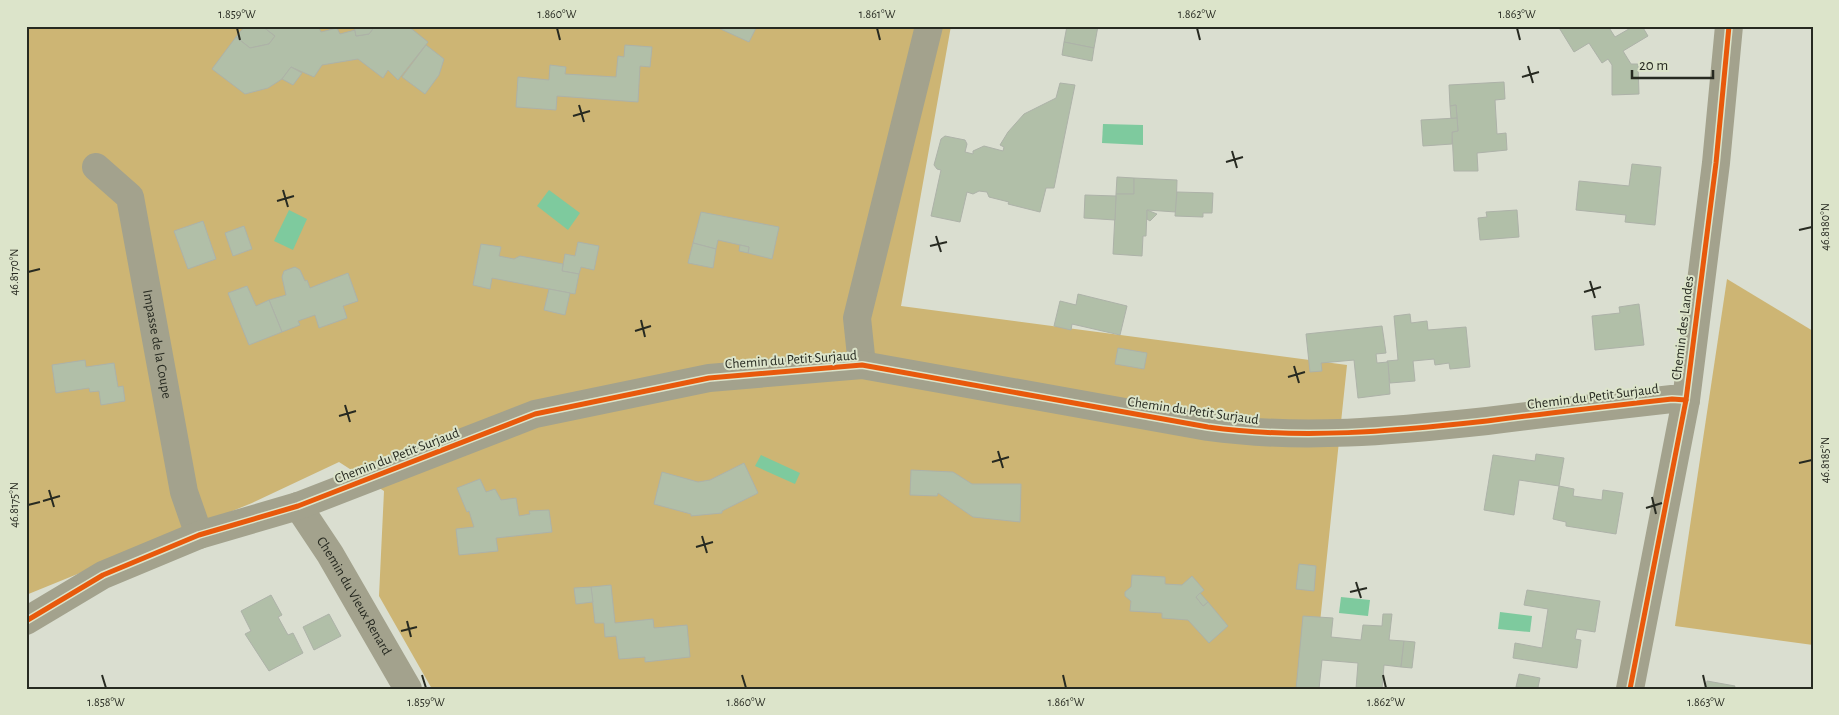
<svg xmlns="http://www.w3.org/2000/svg" width="1839" height="715" font-family="'Alegreya Sans',sans-serif">
<style>
.forest{fill:#cdb574}
.water{fill:#7eca9e}
.building{fill:#b1bfa8;stroke:#adb2a8}
.lines{fill:none;stroke-linecap:round;stroke-linejoin:round}
.minor{stroke:#a3a28d;stroke-width:28}
.cycleway-casing{stroke:#dce4ca;stroke-width:8}
.cycleway{stroke:#e8590c;stroke-width:5}
.ticks{fill:none;stroke:#272a21;stroke-width:2}
.labels{text-anchor:middle;dominant-baseline:central;stroke-width:4;stroke-linejoin:round;paint-order:stroke}
.street-label{font-size:14px;fill:#272a21;stroke:#dce4ca}
.neatline{fill:none;stroke:#272a21;stroke-width:2}
.ticks-label{font-size:12px;text-anchor:middle;fill:#272a21}
</style>
<rect width="100%" height="100%" fill="#daded0"/>
<!-- forest -->
<g class="forest">
<polygon points="26,26 951,26 901,306 1347,365 1319,632 1302,689 432,689 379,596 384,491 339,462 252,503 26,595"/>
<polygon points="1727,279 1813,331 1813,645 1675,626"/>
</g>
<!-- water -->
<g class="water">
<polygon points="1103,124 1143,125 1143,145 1102,143"/>
<polygon points="549,190 580,213 568,230 537,206"/>
<polygon points="289,210 307,219 293,250 274,241"/>
<polygon points="761,455 800,473 795,484 755,466"/>
<polygon points="1341,597 1370,600 1368,616 1339,613"/>
<polygon points="1500,612 1532,616 1530,632 1498,629"/>
</g>
<!-- building -->
<g class="building">
<polygon points="245,26 262,26 275,36 269,44 250,48 236,37"/>
<polygon points="262,26 318,26 321,32 337,28 340,34 355,30 356,36 369,34 375,26 408,26 428,42 398,80 388,70 383,78 358,59 322,65 314,77 291,67 282,79 268,88 245,94 212,69 236,37 250,48 269,44 275,36"/>
<polygon points="354,26 375,26 369,34 356,36"/>
<polygon points="714,26 757,26 749,42"/>
<polygon points="1067,26 1098,26 1094,48 1064,42"/>
<polygon points="1558,26 1608,26 1615,37 1634,26 1642,26 1648,36 1623,51 1631,64 1638,64 1639,94 1612,95 1612,65 1608,59 1602,63 1589,43 1574,52"/>
<polygon points="1064,42 1094,48 1092,61 1062,55"/>
<polygon points="426,45 444,59 439,75 425,94 402,77"/>
<polygon points="625,45 652,47 650,67 640,66 638,102 557,96 556,110 516,107 518,77 549,80 550,65 566,67 565,74 616,77 618,56 624,57"/>
<polygon points="291,67 302,73 293,85 282,79"/>
<polygon points="1504,82 1505,99 1495,100 1497,134 1506,133 1507,150 1477,153 1478,171 1454,171 1452,132 1458,131 1456,105 1450,106 1449,85"/>
<polygon points="1060,83 1075,85 1054,188 1046,188 1040,212 1008,204 1009,202 989,197 987,192 979,191 973,194 967,192 960,222 931,216 941,170 937,169 934,165 941,139 945,136 965,140 967,144 965,152 973,154 973,151 984,146 1003,151 1004,147 1000,145 1008,132 1024,114 1056,98"/>
<polygon points="1456,105 1457,118 1451,119 1450,106"/>
<polygon points="1457,118 1458,131 1452,132 1452,144 1423,146 1421,120"/>
<polygon points="1632,164 1661,167 1655,225 1625,222 1626,215 1576,210 1579,181 1629,186"/>
<polygon points="1117,177 1134,178 1134,194 1116,194"/>
<polygon points="1134,178 1177,180 1176,212 1147,210 1146,236 1143,236 1142,256 1113,254 1116,194 1134,194"/>
<polygon points="1177,192 1213,193 1212,213 1203,213 1203,217 1175,216"/>
<polygon points="1085,195 1116,196 1115,220 1084,218"/>
<polygon points="1147,210 1157,214 1150,221 1147,219"/>
<polygon points="1517,210 1519,237 1480,240 1478,218 1487,217 1486,212"/>
<polygon points="701,212 779,227 772,259 748,253 749,247 718,240 716,249 693,243"/>
<polygon points="203,221 216,259 188,269 174,231"/>
<polygon points="244,226 252,249 233,256 225,233"/>
<polygon points="578,242 599,246 594,270 581,267 579,274 562,271 565,254 575,256"/>
<polygon points="693,243 716,249 713,268 688,263"/>
<polygon points="481,244 501,247 499,256 514,259 520,256 563,264 562,271 579,274 575,294 492,278 490,289 473,285"/>
<polygon points="740,245 749,247 748,253 739,251"/>
<polygon points="295,267 300,270 305,281 307,280 310,288 348,273 358,301 343,306 347,318 319,328 315,315 298,321 300,325 282,332 269,300 286,295 282,277 284,271"/>
<polygon points="247,286 256,306 269,300 282,332 249,345 228,293"/>
<polygon points="549,289 570,293 565,315 544,310"/>
<polygon points="1078,294 1127,306 1120,335 1072,324 1071,330 1054,326 1060,301 1076,305"/>
<polygon points="1639,304 1644,345 1595,350 1592,316 1620,313 1619,307"/>
<polygon points="1410,314 1411,323 1427,321 1428,330 1466,327 1470,367 1450,369 1449,363 1435,365 1434,359 1413,361 1415,381 1390,383 1387,361 1398,360 1394,316"/>
<polygon points="1382,326 1386,353 1376,354 1377,363 1388,362 1390,394 1358,398 1354,360 1321,363 1322,371 1310,372 1306,334"/>
<polygon points="1118,348 1147,353 1144,369 1115,364"/>
<polygon points="85,360 86,367 114,363 118,387 123,386 125,401 101,405 99,391 90,392 89,388 56,393 52,365"/>
<polygon points="1536,454 1564,458 1559,486 1519,480 1514,515 1484,510 1493,455 1535,461"/>
<polygon points="744,463 758,493 722,511 722,513 691,516 691,514 654,504 662,472 698,482 710,480"/>
<polygon points="911,470 953,472 972,484 1021,484 1020,522 973,517 938,493 937,496 910,495"/>
<polygon points="480,479 486,492 495,489 501,500 516,498 519,516 530,514 529,511 549,510 552,532 496,538 498,551 459,555 456,529 474,527 469,511 467,512 457,488"/>
<polygon points="1559,486 1574,489 1573,496 1602,500 1603,490 1623,493 1616,534 1566,526 1566,522 1553,519"/>
<polygon points="1299,564 1316,566 1314,591 1296,589"/>
<polygon points="1132,575 1165,577 1165,584 1182,585 1192,576 1204,590 1196,597 1203,606 1208,602 1228,626 1209,643 1188,620 1162,618 1162,613 1130,611 1131,601 1125,596 1125,592 1131,587"/>
<polygon points="611,585 615,623 653,619 654,628 687,625 690,657 645,662 645,657 619,659 616,636 605,637 604,623 595,623 591,587"/>
<polygon points="591,587 593,602 576,604 574,588"/>
<polygon points="1527,590 1600,601 1595,632 1577,629 1575,639 1581,640 1577,668 1513,658 1515,643 1542,648 1548,609 1524,605"/>
<polygon points="1200,593 1208,602 1203,606 1196,597"/>
<polygon points="271,595 282,615 278,617 288,635 293,633 303,653 269,671 245,634 251,631 241,611"/>
<polygon points="329,614 341,636 314,650 303,627"/>
<polygon points="1383,614 1392,614 1389,640 1404,641 1401,667 1384,665 1382,689 1356,689 1358,663 1322,660 1319,689 1296,689 1303,616 1333,618 1331,637 1361,640 1363,625 1382,626"/>
<polygon points="1404,641 1415,642 1412,668 1401,667"/>
<polygon points="1519,674 1540,678 1538,687 1542,689 1516,687"/>
<polygon points="1707,681 1735,686 1734,689 1705,689"/>
</g>
<g class="lines">
<!-- minor -->
<g class="minor">
<path id="s1" d="M96,167L130,197L184,492L199,535"/>
<polyline points="862,365 857,318 929,26"/>
<path id="s2" d="M298,506L330,554L408,689"/>
<path d="M26,621L103,575L199,535L298,506L535,414L709,378L862,365L1208,427C1302,440 1394,431 1487,421C1549,413 1610,406 1672,399L1686,400"/>
<polyline points="1630,689 1686,400 1716,163 1729,26"/>
</g>
<defs>
<g id="cycleway">
<path d="M26,621L103,575L199,535L298,506L535,414L709,378L862,365L1208,427C1302,440 1394,431 1487,421C1549,413 1610,406 1672,399L1686,400"/>
<polyline points="1630,689 1686,400 1716,163 1729,26"/>
</g>
</defs>
<!-- cycleway casing -->
<use href="#cycleway" class="cycleway-casing"/>
<!-- cycleway -->
<use href="#cycleway" class="cycleway"/>
</g>
<!-- ticks -->
<path class="ticks" d="M237,28L240,40M557,28L560,40M877,28L880,40M1197,28L1200,40M1517,28L1520,40M1528,66L1533,83M1522,77L1539,72M579,105L584,122M573,116L590,111M1232,151L1237,168M1226,162L1243,157M283,190L288,207M277,201L294,196M1799,230L1812,227M936,236L941,252M930,246L947,242M28,272L40,269M1590,281L1595,298M1584,292L1601,287M641,320L645,337M635,331L651,326M1294,366L1299,383M1288,377L1305,372M345,405L350,422M339,416L356,411M998,451L1003,468M992,462L1009,457M1799,463L1812,460M49,490L54,507M1652,497L1656,514M43,501L60,496M28,505L40,502M1646,508L1662,503M702,536L707,553M696,547L713,542M1356,582L1361,598M1350,592L1367,588M407,621L411,637M401,631L417,627M102,675L106,688M422,675L426,688M742,675L746,688M1063,675L1066,688M1383,675L1386,688M1703,675L1706,688"/>
<g class="labels">
<!-- street labels -->
<g class="street-label">
<text transform="translate(1683 328) rotate(-83)">Chemin des Landes</text>
<text stroke="none"><textPath href="#s1" startOffset="195">Impasse de la Coupe</textPath></text>
<text transform="translate(791 360) rotate(-4)">Chemin du Petit Surjaud</text>
<text transform="translate(1593 397) rotate(-7)">Chemin du Petit Surjaud</text>
<text transform="translate(1193 411) rotate(8)">Chemin du Petit Surjaud</text>
<text transform="translate(397 456) rotate(-21)">Chemin du Petit Surjaud</text>
<text stroke="none"><textPath href="#s2" startOffset="106">Chemin du Vieux Renard</textPath></text>
</g>
</g>
<!-- border -->
<rect width="1839" height="715" fill="none" stroke="#dce4ca" stroke-width="55"/>
<!-- scale -->
<path d="M1632 70v8h81v-8" fill="none" stroke="#272a21" stroke-width="2.5"/>
<text x="1639" y="70" font-size="15" fill="#272a21" stroke="#dce4ca" stroke-width="4" paint-order="stroke">20 m</text>
<rect x="28" y="28" width="1784" height="660" class="neatline"/>
<g class="ticks-label">
<text x="237" y="18">1.859°W</text>
<text x="557" y="18">1.860°W</text>
<text x="877" y="18">1.861°W</text>
<text x="1197" y="18">1.862°W</text>
<text x="1517" y="18">1.863°W</text>
<text transform="translate(1825 227) rotate(-90)" y="4">46.8180°N</text>
<text transform="translate(14 272) rotate(-90)" y="4">46.8170°N</text>
<text transform="translate(1825 460) rotate(-90)" y="4">46.8185°N</text>
<text transform="translate(14 505) rotate(-90)" y="4">46.8175°N</text>
<text x="106" y="706">1.858°W</text>
<text x="426" y="706">1.859°W</text>
<text x="746" y="706">1.860°W</text>
<text x="1066" y="706">1.861°W</text>
<text x="1386" y="706">1.862°W</text>
<text x="1706" y="706">1.863°W</text>
</g>
</svg>
